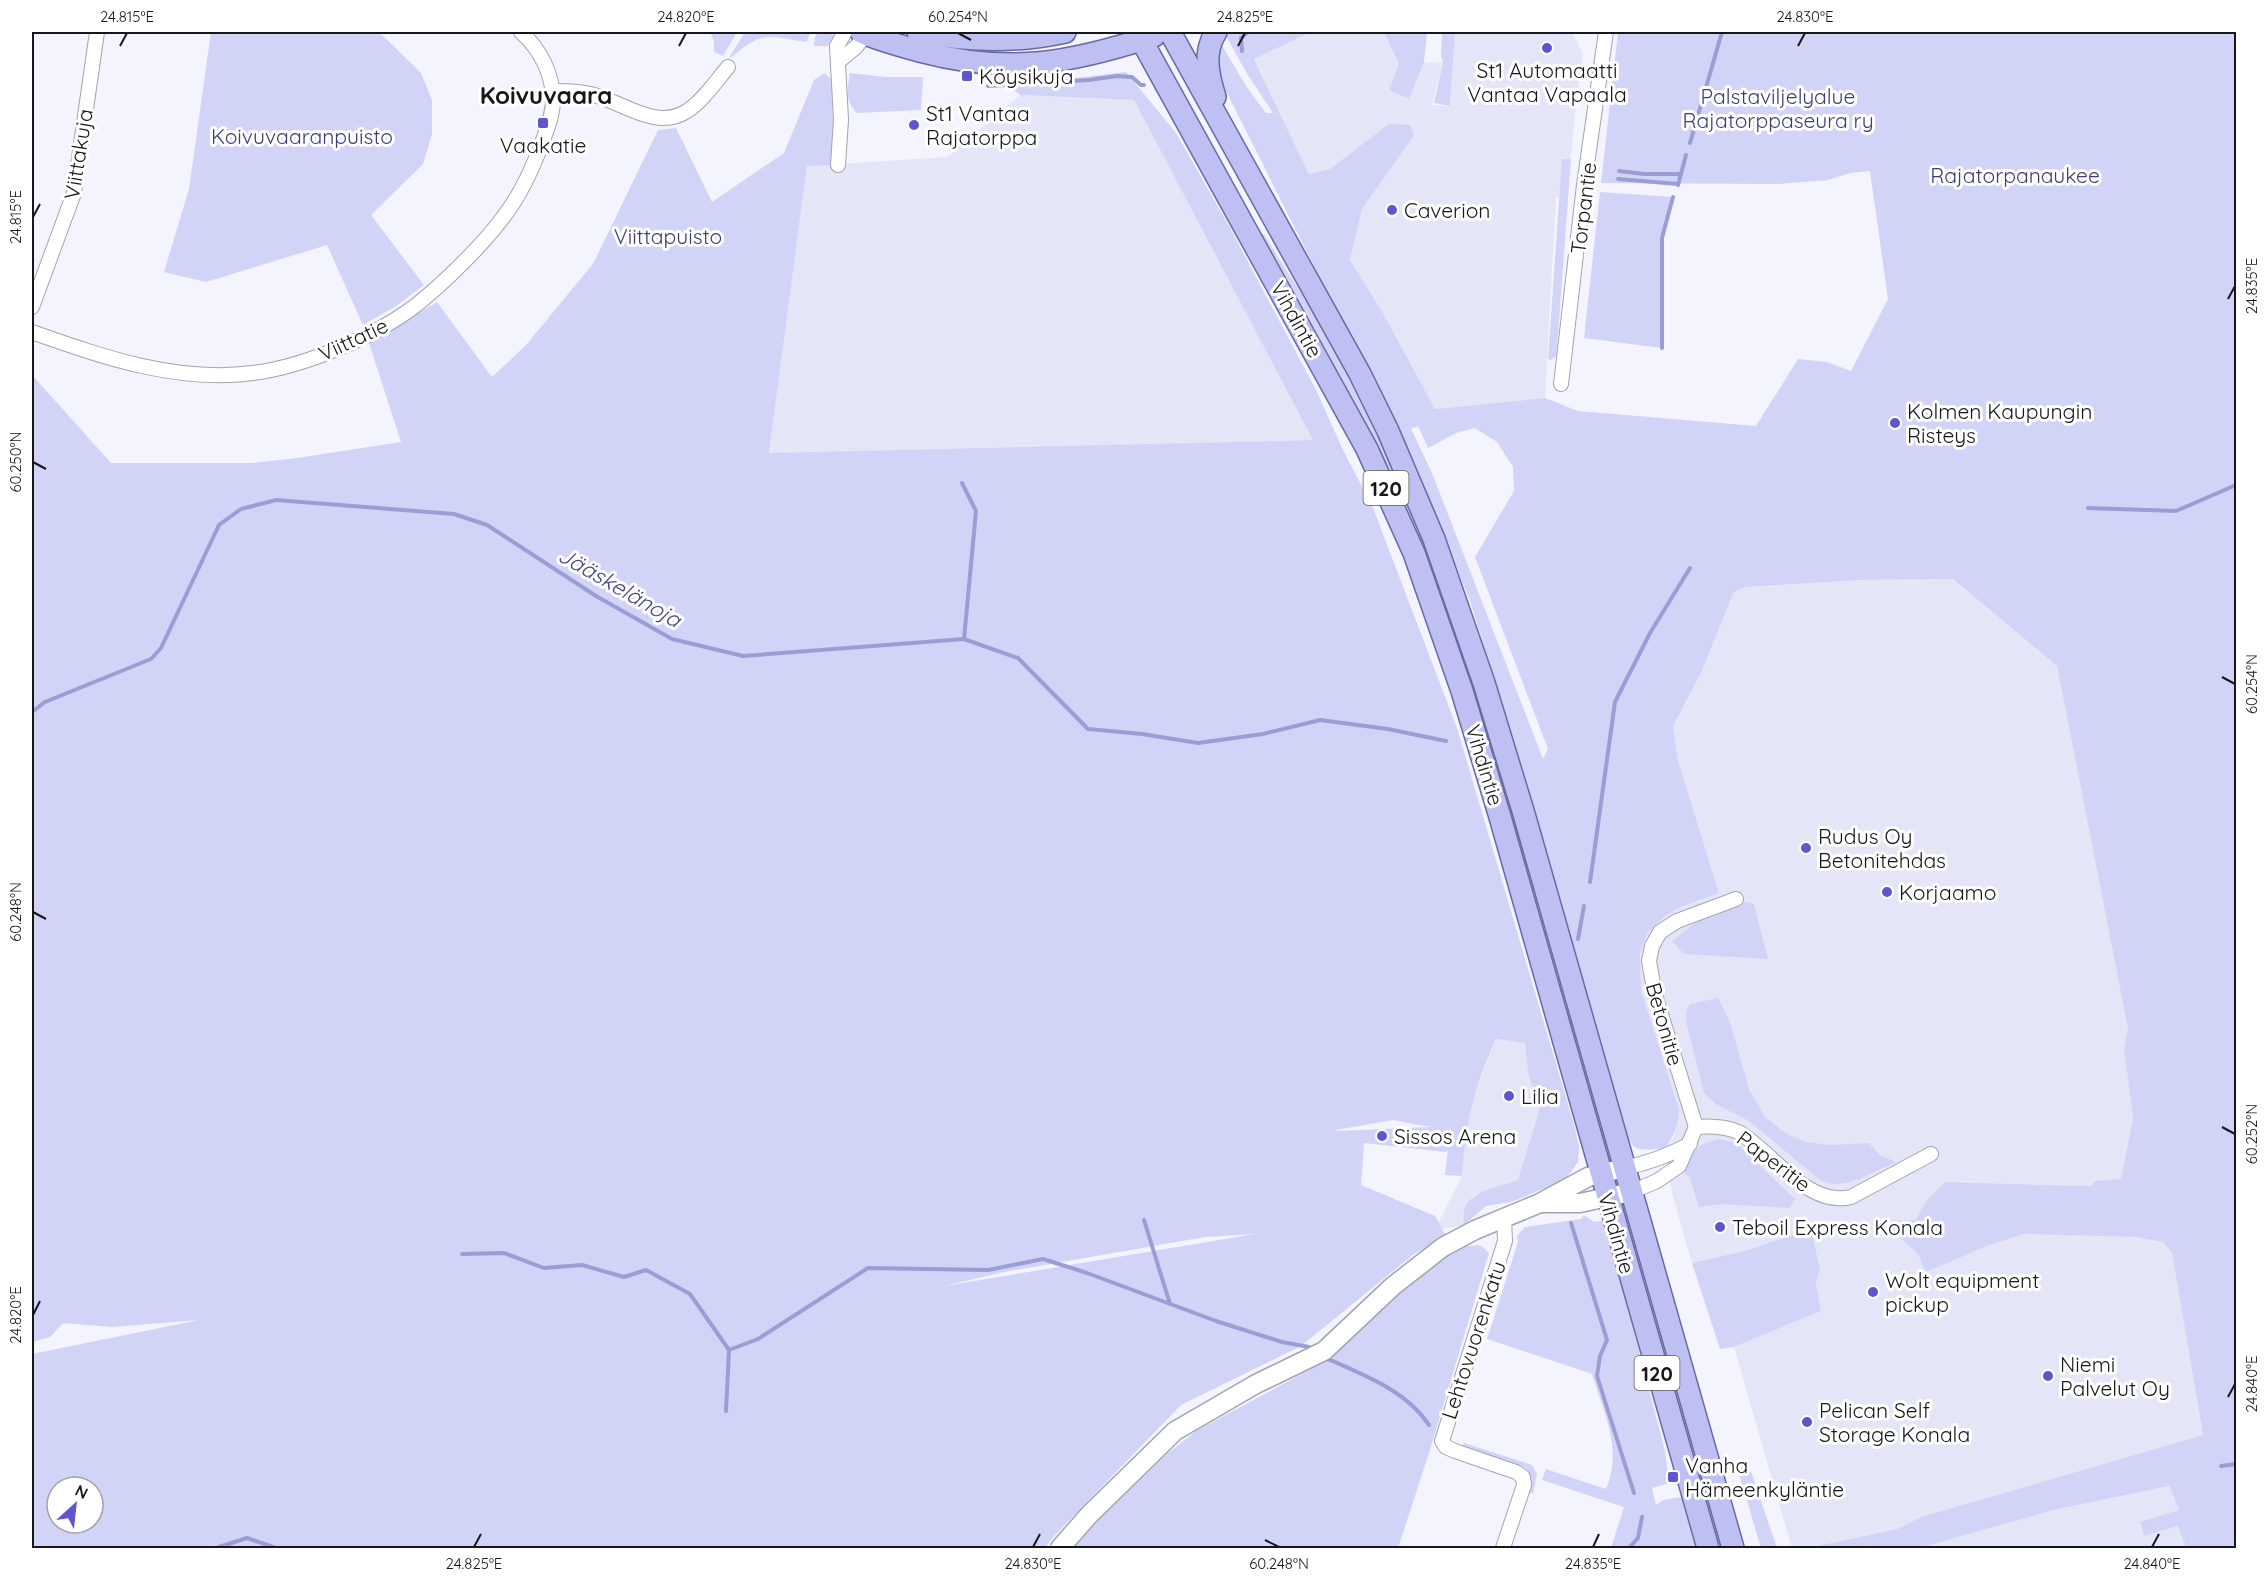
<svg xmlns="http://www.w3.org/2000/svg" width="2268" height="1580" font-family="Quicksand,sans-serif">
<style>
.built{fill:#e4e6f8}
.green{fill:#d1d4f7;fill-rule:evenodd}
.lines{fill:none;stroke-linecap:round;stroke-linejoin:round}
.stream{stroke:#9b9ed4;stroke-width:4}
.street-casing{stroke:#a3a4af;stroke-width:16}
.secondary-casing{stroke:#a3a4af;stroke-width:21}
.primary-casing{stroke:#686aa2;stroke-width:24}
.street{stroke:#fff;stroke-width:14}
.secondary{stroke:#fff;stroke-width:18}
.primary{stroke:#bec0f3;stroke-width:21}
.ticks{fill:none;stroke:#17171b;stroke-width:2}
.poi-dot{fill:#5e56ce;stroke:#fff;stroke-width:2}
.labels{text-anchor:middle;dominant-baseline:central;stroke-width:6;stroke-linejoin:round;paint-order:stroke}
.shield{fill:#fff;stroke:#5d5d5f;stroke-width:1.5}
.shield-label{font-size:20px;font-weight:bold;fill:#17171b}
.poi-label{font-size:21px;fill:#17171b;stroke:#fff;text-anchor:start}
.park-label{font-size:21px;fill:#3d3b7d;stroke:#fff}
.street-label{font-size:21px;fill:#17171b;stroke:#fff}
.water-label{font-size:22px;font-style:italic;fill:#474689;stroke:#fff}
.quarter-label{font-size:24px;font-weight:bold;fill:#17171b;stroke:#fff}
.neatline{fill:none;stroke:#17171b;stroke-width:2}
.ticks-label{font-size:15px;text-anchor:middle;fill:#17171b}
</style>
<rect width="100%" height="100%" fill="#f3f4ff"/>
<!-- built -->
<g class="built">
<polygon points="1311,32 1384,32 1399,64 1409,99 1424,62 1443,63 1432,105 1450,106 1455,32 1572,32 1583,54 1575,114 1567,197 1556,197 1545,398 1435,409 1383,313 1350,260 1362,209 1389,125 1330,169 1309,174 1254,58"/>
<polygon points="1020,95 1134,100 1314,440 769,453 807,166 947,157"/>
<polygon points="1953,579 2057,666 2128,1029 2124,1049 2133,1118 2121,1179 2095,1181 2092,1186 1945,1182 1926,1201 1916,1220 1883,1222 1918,1254 1987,1246 2024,1234 2135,1237 2163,1242 2172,1253 2203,1435 1921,1517 1897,1529 1808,1548 1792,1548 1734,1347 1821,1311 1816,1283 1820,1269 1811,1230 1748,1250 1692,1263 1672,1193 1665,1148 1674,1137 1679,1109 1641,990 1640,953 1647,934 1665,916 1681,907 1719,893 1678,760 1673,726 1701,673 1734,592 1746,587 1862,580"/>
<polygon points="1496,1039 1525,1043 1528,1073 1539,1107 1538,1115 1528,1154 1518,1180 1473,1195 1462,1215 1464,1225 1434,1231 1462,1176 1465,1133 1473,1097"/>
<polygon points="2169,1486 2179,1510 2140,1523 2144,1536 2179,1526 2186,1548 1919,1548 2054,1510"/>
</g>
<!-- green -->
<g class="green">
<polygon points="211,32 379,32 421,73 432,100 432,134 423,164 371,215 424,285 396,306 363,325 327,245 206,282 164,272 189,189"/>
<polygon points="710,32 737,32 723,56 714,52 714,41"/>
<path d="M745,32H811L806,42C768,36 762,30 731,58L730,56Z"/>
<polygon points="818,32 833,32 834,37 828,46 814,46 815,37"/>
<path d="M1230,32H1311L1254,59L1309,174L1330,169L1389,124L1410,125L1414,135L1362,209L1350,260L1383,313L1435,409L1545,398L1578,411L1756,426L1798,359L1827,362L1851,371L1888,299L1870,171L1850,173L1828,180L1777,184L1601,183L1618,32H2236V1548H2186L2178,1526L2144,1536L2140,1522L2179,1510L2169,1486L2054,1510L1919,1548H1808L1897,1529L1921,1517L2203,1435L2172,1253L2163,1242L2135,1237L2024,1234L1987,1246L1926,1272L1918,1254L1882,1221L1916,1220L1926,1201L1945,1182L2091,1186L2095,1181L2121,1179L2133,1118L2124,1049L2128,1029L2057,666L1953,579L1862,580L1746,587L1734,592L1701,673L1673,726L1678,760L1719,893L1681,907L1665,916L1647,934L1640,953L1641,990L1679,1109C1678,1125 1675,1135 1665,1148C1630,1153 1631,1148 1621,1116L1527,784L1470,601L1420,477L1218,75L1217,45L1223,47L1246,86L1266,113H1273L1246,72L1226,36ZM1418,426L1428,448L1456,433L1475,428L1497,442L1513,467L1514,491L1475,557L1548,749L1543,759L1432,473L1411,429Z"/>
<polygon points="1384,32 1427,32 1424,62 1409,99 1389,90 1399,64"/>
<polygon points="1442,32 1455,32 1450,106 1434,103 1443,63 1441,55"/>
<path d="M1126,72L1176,133L1229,226L1316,390L1343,450L1373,508L1457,728L1575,1128L1579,1147L1578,1162L1565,1180L1511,1202L1486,1206L1464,1225C1457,1191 1494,1189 1518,1180L1538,1115L1539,1107L1528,1073L1525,1043L1496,1039C1473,1090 1466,1121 1462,1176L1445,1175L1448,1150L1446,1152L1364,1143L1361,1185L1435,1216L1446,1236L1414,1254L1301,1346L1181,1405L1053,1537L1045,1548H32V1354L199,1320L112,1327L63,1323L50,1337L32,1342V375L111,463H252L297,458L401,442L369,343L437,302L492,377L526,345L593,264L658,130L676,128L712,202L784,153L814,80L824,73L831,79L835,165L807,166L769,453L1313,440L1134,100L1020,95L1008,86ZM1393,1120L1430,1127L1336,1131V1130ZM1255,1234L944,1286L1004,1272L1205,1237ZM57,1487H93V1523H57Z"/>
<path d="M850,73L886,77H923L921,110L857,113C845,100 847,90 850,73Z"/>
<polygon points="1562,159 1571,159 1557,347 1556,356 1551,360 1548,359"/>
<polygon points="1600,192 1673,197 1662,238 1662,348 1584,338"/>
<path d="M1264,234C1294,284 1327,330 1353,382C1430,539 1482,705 1529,873L1526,874C1495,765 1467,654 1424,549C1379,440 1320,338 1262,235Z"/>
<polygon points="1746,902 1754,904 1768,959 1684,954 1672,941 1702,918"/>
<path d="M1718,998L1730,1022L1749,1089L1765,1117L1787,1134L1806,1142L1830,1145L1869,1143L1880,1155L1896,1162C1873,1171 1844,1193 1820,1180L1749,1121L1717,1105L1704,1093L1687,1025L1686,1011L1690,1004Z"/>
<path d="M1719,1139L1736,1143L1795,1199L1790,1208L1723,1204L1699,1207L1690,1179L1684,1172C1694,1150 1695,1145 1719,1139Z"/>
<path d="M1584,1215L1594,1222L1605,1220L1665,1451L1669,1483L1652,1488L1656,1505L1664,1500L1681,1497L1696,1548H1611L1624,1507L1542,1480L1546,1469L1606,1489C1623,1448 1604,1414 1592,1374L1487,1339L1518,1242L1517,1236L1525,1227L1581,1219Z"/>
<polygon points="1811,1229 1820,1269 1816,1283 1821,1311 1734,1347 1720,1349 1692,1263 1748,1250"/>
<polygon points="1480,1245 1489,1253 1429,1453 1398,1548 1073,1548 1105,1513 1167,1454 1196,1431 1309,1370 1331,1355 1404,1288 1457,1247"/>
<polygon points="1464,1443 1532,1465 1537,1474 1533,1494 1529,1492 1532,1479 1526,1468 1462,1447"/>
<polygon points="1745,1463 1752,1474 1777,1548 1761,1548 1737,1467"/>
</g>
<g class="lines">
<!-- stream -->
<g class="stream">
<polyline points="1242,51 1241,38 1248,32"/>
<polyline points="988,86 1089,80 1117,76 1132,77 1141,85 1144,85"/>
<polyline points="1690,143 1722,32"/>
<polyline points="1619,171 1644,174 1680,174"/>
<polyline points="1618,179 1678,184"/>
<polyline points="1678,185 1686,155"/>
<polyline points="1662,348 1662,238 1673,197"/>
<polyline points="962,483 976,511 964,639"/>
<polyline points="2088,508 2176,511 2236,485"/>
<polyline points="32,712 45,702 151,659 161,648 219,525 241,509 276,500 454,514 487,525 596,596 672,639 743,656 964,639 1018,658 1088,729 1142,734 1198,743 1263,734 1320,720 1388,729 1446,741"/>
<polyline points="1590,882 1615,702 1650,633 1690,568"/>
<polyline points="1578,939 1584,906"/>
<polyline points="1144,1220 1170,1304"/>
<polyline points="1571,1223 1607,1340 1600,1356 1597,1376 1634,1493"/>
<polyline points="462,1254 504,1253 544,1268 582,1265 624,1277 646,1270 690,1294 729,1350 758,1339 868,1268 988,1270 1043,1259 1087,1273 1216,1321 1282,1342 1309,1347"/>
<path d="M1328,1359C1364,1375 1407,1391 1429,1425"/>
<polyline points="726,1411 729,1350"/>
<polyline points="2221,1466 2236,1464"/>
<polyline points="219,1548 219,1547 247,1538 276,1548"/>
<polyline points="1629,1548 1638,1538 1642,1517"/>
</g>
<defs>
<g id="street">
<polyline points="839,61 856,47 868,32"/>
<path d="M552,91C566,91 581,91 594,95C624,103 657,131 687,111C703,101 716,81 728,67"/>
<polyline points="838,165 841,120 837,46 845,32"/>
<polyline points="32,307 74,193 97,32"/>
<path d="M32,332C103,357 176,383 253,373C303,367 374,337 415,306C443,284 487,241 507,212C522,192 533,167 542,143C547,129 553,115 553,100C553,74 540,49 521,32"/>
<polyline points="1561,384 1584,185 1606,32"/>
<polyline points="1696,1127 1655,995 1649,961 1652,946 1660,932 1677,921 1736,899"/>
<path d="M1624,1168C1648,1163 1668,1156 1690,1144"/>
<path d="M1631,1192L1657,1181L1679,1166L1696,1127C1710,1126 1725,1126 1738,1132C1745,1135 1751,1141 1757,1146C1783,1167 1814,1206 1851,1197L1931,1154"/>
<polyline points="1503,1548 1524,1485 1523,1477 1516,1472 1455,1451 1446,1447 1442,1441 1505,1241 1504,1218"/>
</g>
<g id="secondary">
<polyline points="1542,1203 1580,1203 1631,1192"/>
<polyline points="1060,1548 1089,1515 1175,1431 1256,1384 1324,1351 1393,1286 1443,1247 1475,1230 1540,1203 1588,1177 1624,1168"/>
</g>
<g id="primary">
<path d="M861,32C881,41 902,46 923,52C1010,75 1070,63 1154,36"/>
<path d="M918,32C966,41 1017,43 1065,32"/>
<polyline points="1137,32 1367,449 1414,553 1462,691 1500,817 1708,1548"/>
<polyline points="1170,32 1360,374 1388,431 1434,539 1484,683 1524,814 1733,1548"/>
<path d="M1215,97C1208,75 1203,52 1216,32"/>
</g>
</defs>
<!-- street casing -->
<use href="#street" class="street-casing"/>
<!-- secondary casing -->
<use href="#secondary" class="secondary-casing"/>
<!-- primary casing -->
<use href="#primary" class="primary-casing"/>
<!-- street -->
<use href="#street" class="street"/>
<!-- secondary -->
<use href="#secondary" class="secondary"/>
<!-- primary -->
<use href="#primary" class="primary"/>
</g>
<!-- ticks -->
<path class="ticks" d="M958,33L971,40M120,46L127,33M679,46L686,33M1238,46L1245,33M1798,46L1805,33M33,217L40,204M2228,299L2235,286M33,462L46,469M2222,677L2235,684M33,912L46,919M2222,1127L2235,1134M33,1315L40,1301M2228,1397L2235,1384M1265,1540L1279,1547M474,1547L481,1534M1033,1547L1040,1534M1593,1547L1599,1534M2152,1547L2159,1534"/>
<!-- markers -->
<g class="poi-dot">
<circle cx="1547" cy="48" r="6"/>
<rect x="961" y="70" width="12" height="12" rx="3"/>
<rect x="537" y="117" width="12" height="12" rx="3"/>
<circle cx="914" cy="125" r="6"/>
<circle cx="1392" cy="210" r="6"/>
<circle cx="1895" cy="423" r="6"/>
<circle cx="1806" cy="848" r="6"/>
<circle cx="1887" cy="892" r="6"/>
<circle cx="1509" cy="1096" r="6"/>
<circle cx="1382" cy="1136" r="6"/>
<circle cx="1720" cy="1227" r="6"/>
<circle cx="1873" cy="1292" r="6"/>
<circle cx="2048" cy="1376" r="6"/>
<circle cx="1807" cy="1422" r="6"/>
<rect x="1667" y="1471" width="12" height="12" rx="3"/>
</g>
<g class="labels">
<!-- shield labels -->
<g class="shield">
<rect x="1363.5" y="471" width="45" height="34" rx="4.5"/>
<rect x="1634.5" y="1356" width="45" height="34" rx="4.5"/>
</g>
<g class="shield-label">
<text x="1386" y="488">120</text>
<text x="1657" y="1373">120</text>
</g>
<!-- poi labels -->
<g class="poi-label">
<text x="1547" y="70" text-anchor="middle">St1 Automaatti<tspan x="1547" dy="24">Vantaa Vapaala</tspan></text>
<text x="979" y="76">Köysikuja</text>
<text x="926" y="113">St1 Vantaa<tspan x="926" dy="24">Rajatorppa</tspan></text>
<text x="543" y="145" text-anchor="middle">Vaakatie</text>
<text x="1404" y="210">Caverion</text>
<text x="1907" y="411">Kolmen Kaupungin<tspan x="1907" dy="24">Risteys</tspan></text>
<text x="1818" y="836">Rudus Oy<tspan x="1818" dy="24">Betonitehdas</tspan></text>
<text x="1899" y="892">Korjaamo</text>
<text x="1521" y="1096">Lilia</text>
<text x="1394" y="1136">Sissos Arena</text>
<text x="1732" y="1227">Teboil Express Konala</text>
<text x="1885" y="1280">Wolt equipment<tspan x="1885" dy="24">pickup</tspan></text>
<text x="2060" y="1364">Niemi<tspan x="2060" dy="24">Palvelut Oy</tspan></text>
<text x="1819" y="1410">Pelican Self<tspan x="1819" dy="24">Storage Konala</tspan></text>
<text x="1685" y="1465">Vanha<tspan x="1685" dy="24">Hämeenkyläntie</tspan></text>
</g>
<!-- park labels -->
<g class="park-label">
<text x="1778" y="96">Palstaviljelyalue<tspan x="1778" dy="24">Rajatorppaseura ry</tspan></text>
<text x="302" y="136">Koivuvaaranpuisto</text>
<text x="2015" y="175">Rajatorpanaukee</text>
<text x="668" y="236">Viittapuisto</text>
</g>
<!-- street labels -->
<g class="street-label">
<text transform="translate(78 154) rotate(-81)">Viittakuja</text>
<text transform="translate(1583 208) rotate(-83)">Torpantie</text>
<text transform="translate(1297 319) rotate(61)">Vihdintie</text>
<text transform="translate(353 339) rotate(-25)">Viittatie</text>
<text transform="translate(1485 765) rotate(73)">Vihdintie</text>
<text transform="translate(1665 1024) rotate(74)">Betonitie</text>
<text transform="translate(1774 1161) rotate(37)">Paperitie</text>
<text transform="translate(1617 1233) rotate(74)">Vihdintie</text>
<text transform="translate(1473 1340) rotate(-72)">Lehtovuorenkatu</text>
</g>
<!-- water labels -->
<g class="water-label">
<text transform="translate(620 587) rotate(30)">Jääskelänoja</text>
</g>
<!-- quarter labels -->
<g class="quarter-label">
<text x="546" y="95">Koivuvaara</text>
</g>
</g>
<!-- border -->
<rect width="2268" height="1580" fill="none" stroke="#ffffff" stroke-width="66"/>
<!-- north arrow -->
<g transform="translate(75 1505) rotate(27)"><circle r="28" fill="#ffffff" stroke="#a2a2a4" stroke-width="1.5"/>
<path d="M0-4.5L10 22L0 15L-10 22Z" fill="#5e56ce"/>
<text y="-9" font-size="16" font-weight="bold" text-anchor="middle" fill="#17171b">N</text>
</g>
<rect x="33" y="33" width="2202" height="1514" class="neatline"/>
<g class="ticks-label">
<text x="127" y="22">24.815°E</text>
<text x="686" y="22">24.820°E</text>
<text x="958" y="22">60.254°N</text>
<text x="1245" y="22">24.825°E</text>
<text x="1805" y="22">24.830°E</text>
<text transform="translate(16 217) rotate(-90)" y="5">24.815°E</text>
<text transform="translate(2252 286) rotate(-90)" y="5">24.835°E</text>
<text transform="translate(16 462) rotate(-90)" y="5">60.250°N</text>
<text transform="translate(2252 684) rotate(-90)" y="5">60.254°N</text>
<text transform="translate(16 912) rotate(-90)" y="5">60.248°N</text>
<text transform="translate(2252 1134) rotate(-90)" y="5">60.252°N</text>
<text transform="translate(16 1315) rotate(-90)" y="5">24.820°E</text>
<text transform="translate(2252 1384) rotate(-90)" y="5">24.840°E</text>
<text x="474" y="1569">24.825°E</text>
<text x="1033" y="1569">24.830°E</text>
<text x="1279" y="1569">60.248°N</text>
<text x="1593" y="1569">24.835°E</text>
<text x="2152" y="1569">24.840°E</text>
</g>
</svg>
